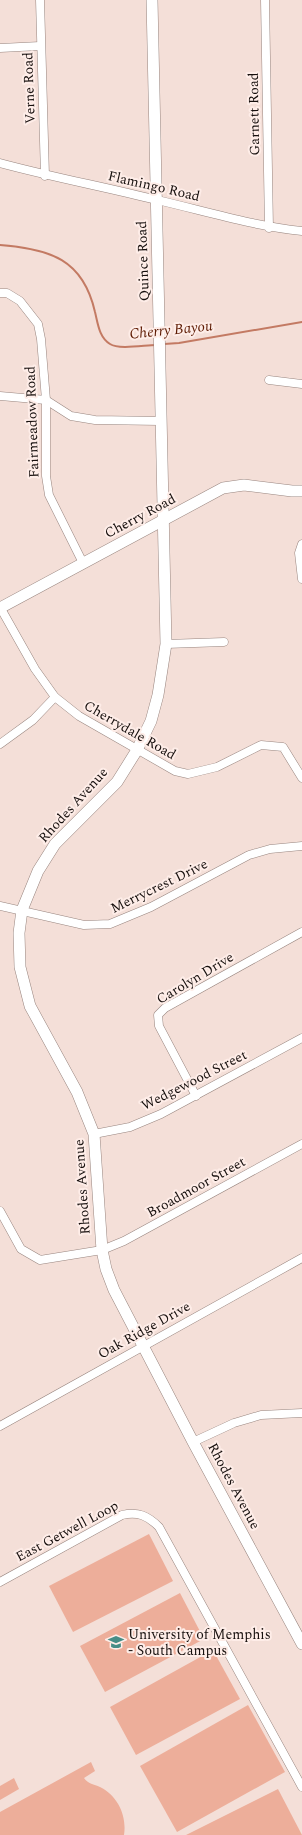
<svg xmlns="http://www.w3.org/2000/svg" width="302" height="1835" font-family="Spectral,serif">
<style>
.green{fill:#edae9a}
.lines{fill:none;stroke-linecap:round;stroke-linejoin:round}
.stream{stroke:#c37a63;stroke-width:2}
.street-casing{stroke:#98857f;stroke-width:9}
.secondary-casing{stroke:#98857f;stroke-width:12}
.street{stroke:#fff;stroke-width:8}
.secondary{stroke:#fff;stroke-width:11}
.labels{text-anchor:middle;dominant-baseline:central;stroke-width:4;stroke-linejoin:round;paint-order:stroke}
.street-label{font-size:14px;fill:#160f0d;stroke:#feede8}
.poi-label{font-size:14px;fill:#160f0d;stroke:#feede8;text-anchor:start}
.water-label{font-size:15px;font-style:italic;fill:#5d1a02;stroke:#feede8}
</style>
<rect width="100%" height="100%" fill="#f4dfd8"/>
<!-- green -->
<g class="green">
<polygon points="149,1534 173,1581 73,1632 49,1586"/>
<polygon points="180,1593 204,1639 105,1692 80,1646"/>
<polygon points="213,1650 240,1699 136,1755 110,1707"/>
<polygon points="248,1705 285,1772 177,1832 140,1766"/>
<path d="M91,1762L95,1771L84,1778C88,1784 94,1784 100,1787C118,1796 127,1816 124,1835H0V1812Z"/>
<polygon points="14,1778 19,1789 0,1800 0,1786"/>
<polygon points="278,1789 302,1835 186,1835"/>
</g>
<g class="lines">
<!-- stream -->
<g class="stream">
<path d="M0,245C50,249 83,259 95,312C98,324 99,337 110,344C119,350 145,345 156,345"/>
<polyline points="164,344 179,343 302,322"/>
</g>
<defs>
<g id="street">
<polyline points="40,0 45,176"/>
<polyline points="265,0 269,228"/>
<polyline points="0,48 40,46"/>
<path d="M0,163C52,177 105,187 157,200C205,211 253,226 302,231"/>
<polyline points="0,293 7,293 20,301 38,324 41,339 46,400 46,476 49,495 83,563"/>
<polyline points="269,380 302,384"/>
<polyline points="0,396 46,400 71,416 95,420 160,421"/>
<polyline points="302,544 299,553 302,579"/>
<polyline points="0,607 35,669 55,697 79,716 175,771 188,774 217,767 261,745 283,747 302,778"/>
<polyline points="166,644 224,642"/>
<polyline points="0,744 33,720 55,697"/>
<polyline points="0,906 84,925 110,924 151,907 249,855 270,849 302,846"/>
<polyline points="196,1096 159,1026 158,1015 165,1008 302,932"/>
<polyline points="94,1134 130,1127 161,1114 302,1038"/>
<polyline points="0,1211 21,1249 40,1260 102,1250 124,1241 302,1144"/>
<polyline points="0,1426 302,1258"/>
<polyline points="193,1442 234,1423 261,1415 302,1413"/>
<path d="M0,1582L122,1515C138,1511 148,1516 159,1527L302,1787"/>
</g>
<g id="secondary">
<polyline points="152,0 166,644 158,695 151,721 137,750 117,782 55,844 38,871 22,910 19,933 20,967 30,1006 77,1092 94,1134 102,1250 106,1269 114,1290 193,1442 302,1644"/>
<polyline points="0,608 223,488 244,485 292,491 302,491"/>
</g>
</defs>
<!-- street casing -->
<use href="#street" class="street-casing"/>
<!-- secondary casing -->
<use href="#secondary" class="secondary-casing"/>
<!-- street -->
<use href="#street" class="street"/>
<!-- secondary -->
<use href="#secondary" class="secondary"/>
</g>
<!-- icons -->
<defs>
<symbol id="university-bare" viewBox="-9 -9 18 18"><path d="M0-5L7-2L0 1L-7-2ZM-4 1L0 2.5L4 1V4Q0 6-4 4Z" fill="#468d87" stroke="#feede8" stroke-width="2.5" paint-order="stroke"/></symbol>
</defs>
<g fill-rule="evenodd">
<use href="#university-bare" x="105" y="1631" width="22" height="22"/>
</g>
<g class="labels">
<!-- street labels -->
<g class="street-label">
<text transform="translate(29 88) rotate(-92)">Verne Road</text>
<text transform="translate(254 114) rotate(-91)">Garnett Road</text>
<text transform="translate(154 186) rotate(13)">Flamingo Road</text>
<text transform="translate(143 261) rotate(-92)">Quince Road</text>
<text transform="translate(32 422) rotate(-92)">Fairmeadow Road</text>
<text transform="translate(140 516) rotate(-28)">Cherry Road</text>
<text transform="translate(130 730) rotate(30)">Cherrydale Road</text>
<text transform="translate(73 805) rotate(-48)">Rhodes Avenue</text>
<text transform="translate(159 886) rotate(-26)">Merrycrest Drive</text>
<text transform="translate(195 978) rotate(-31)">Carolyn Drive</text>
<text transform="translate(194 1080) rotate(-27)">Wedgewood Street</text>
<text transform="translate(82 1187) rotate(-94)">Rhodes Avenue</text>
<text transform="translate(196 1187) rotate(-29)">Broadmoor Street</text>
<text transform="translate(144 1330) rotate(-29)">Oak Ridge Drive</text>
<text transform="translate(234 1486) rotate(62)">Rhodes Avenue</text>
<text transform="translate(67 1531) rotate(-28)">East Getwell Loop</text>
</g>
<!-- poi labels -->
<g class="poi-label">
<text x="128" y="1634">University of Memphis<tspan x="128" dy="16">- South Campus</tspan></text>
</g>
<!-- water labels -->
<g class="water-label">
<text transform="translate(171 330) rotate(-6)">Cherry Bayou</text>
</g>
</g>
</svg>
